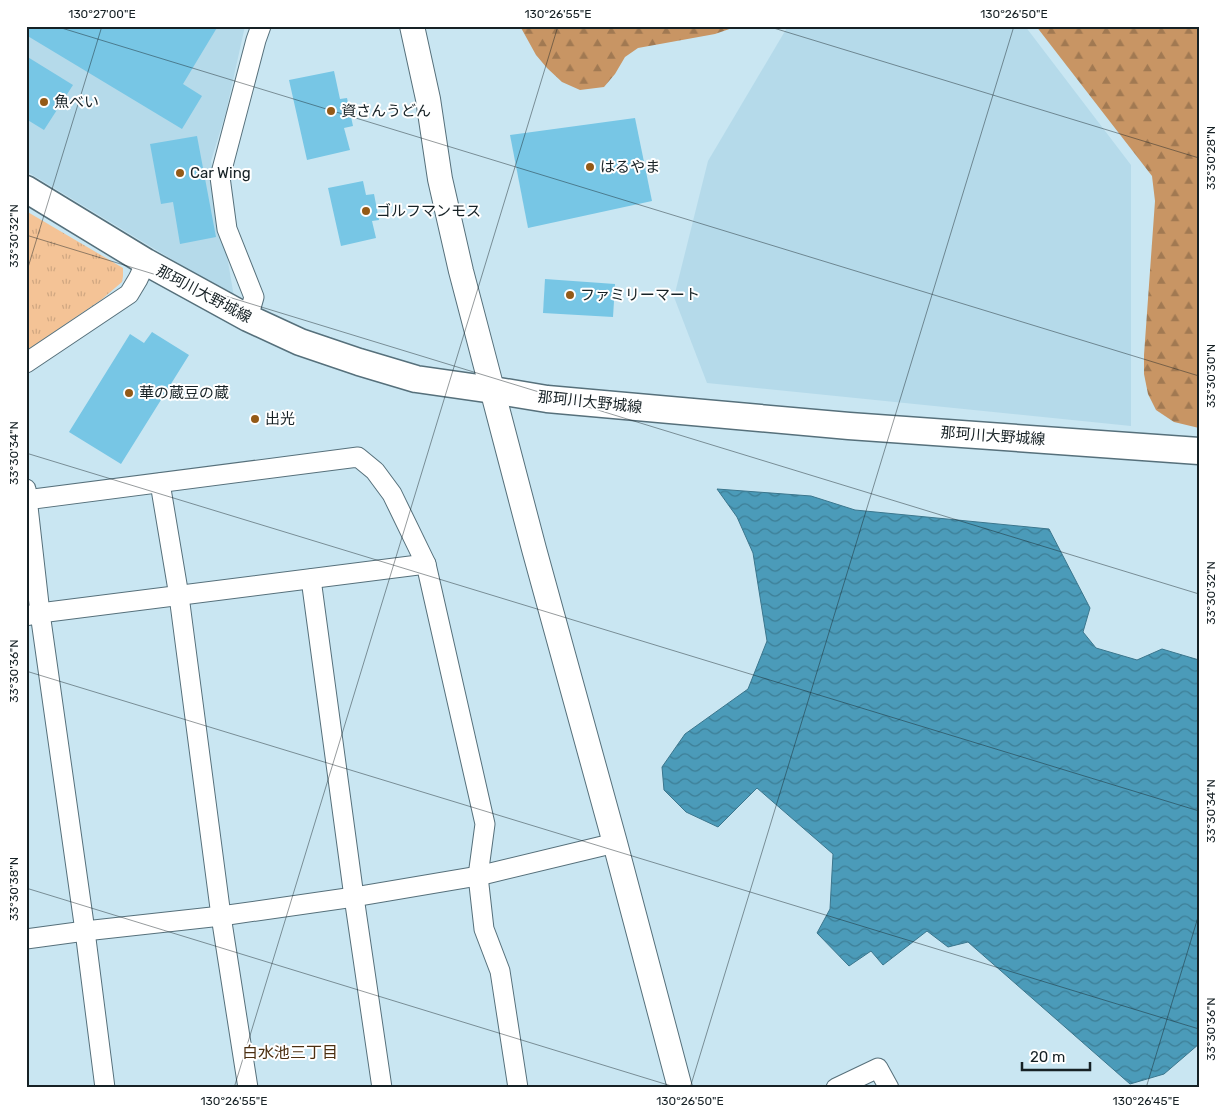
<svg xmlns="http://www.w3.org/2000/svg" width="1225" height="1114" font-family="Rubik,'Noto Sans JP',sans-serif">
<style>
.built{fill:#b5daea}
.forest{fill:url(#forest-firs)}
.park{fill:url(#park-tufts)}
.water{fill:url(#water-waves);stroke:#3b768d}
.building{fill:#77c6e5}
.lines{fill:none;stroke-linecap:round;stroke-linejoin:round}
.minor-casing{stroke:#56707b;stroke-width:21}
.tertiary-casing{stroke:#56707b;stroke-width:26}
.secondary-casing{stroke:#56707b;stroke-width:29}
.minor{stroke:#fff;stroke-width:19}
.tertiary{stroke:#fff;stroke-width:24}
.secondary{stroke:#fff;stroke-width:26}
.ticks{fill:none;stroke:#162125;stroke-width:1;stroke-opacity:0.45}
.poi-dot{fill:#945a17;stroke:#fff;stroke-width:2}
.labels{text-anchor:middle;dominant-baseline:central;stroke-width:4;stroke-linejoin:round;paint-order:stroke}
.poi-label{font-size:15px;fill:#162125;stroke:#fff;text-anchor:start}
.street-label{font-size:15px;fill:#162125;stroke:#fff}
.neighbourhood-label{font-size:16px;fill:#4c3012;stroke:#fff}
.neatline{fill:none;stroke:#162125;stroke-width:2}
.ticks-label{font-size:12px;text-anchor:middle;fill:#162125}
</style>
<defs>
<pattern id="forest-firs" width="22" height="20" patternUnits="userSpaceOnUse" patternTransform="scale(1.25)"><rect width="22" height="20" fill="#c89564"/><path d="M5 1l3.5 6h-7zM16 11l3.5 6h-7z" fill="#a17952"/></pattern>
<pattern id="park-tufts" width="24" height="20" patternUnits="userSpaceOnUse" patternTransform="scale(1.25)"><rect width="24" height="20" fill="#f4c396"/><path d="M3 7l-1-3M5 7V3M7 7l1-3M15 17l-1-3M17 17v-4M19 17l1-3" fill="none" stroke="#d0a781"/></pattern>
<pattern id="water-waves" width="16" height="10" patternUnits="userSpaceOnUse" patternTransform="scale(1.25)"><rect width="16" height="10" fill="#4b9bb9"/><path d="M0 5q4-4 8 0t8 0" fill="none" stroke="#3d7e96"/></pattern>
</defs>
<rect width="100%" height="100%" fill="#c9e6f2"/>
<!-- built -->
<g class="built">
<polygon points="26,26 245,26 226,112 211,161 234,297 26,171"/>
<polygon points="788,26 1025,26 1131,165 1131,426 707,383 674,297 708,161"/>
</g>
<!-- forest -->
<g class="forest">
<polygon points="520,26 738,26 715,34 638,48 625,57 615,74 604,87 580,90 562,82 547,68 536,55"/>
<polygon points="1036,26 1199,26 1199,428 1174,422 1156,410 1148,394 1144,374 1144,355 1155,201 1152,176"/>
</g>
<!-- park -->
<polygon class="park" points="26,211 123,268 123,276 122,282 101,300 26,351"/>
<!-- water -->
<polygon class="water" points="717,489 811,496 855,510 1049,529 1090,608 1083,632 1096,648 1137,660 1162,649 1199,660 1199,1044 1164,1074 1130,1084 968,942 948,947 927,931 883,965 871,951 849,966 817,933 830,909 833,854 757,788 718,827 686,812 664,790 662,767 685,734 748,689 767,641 753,553 737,517"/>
<!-- building -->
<g class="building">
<polygon points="26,26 218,26 183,84 202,96 182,129 26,35"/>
<polygon points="26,56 73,85 44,130 26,119"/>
<polygon points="334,71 340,99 347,98 353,126 344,128 350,150 307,160 289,80"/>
<polygon points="635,118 652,201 528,228 510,135"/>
<polygon points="197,136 216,237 180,244 173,202 161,204 150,144"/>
<polygon points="363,181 366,195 374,194 379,220 372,221 376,238 341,246 328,188"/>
<polygon points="545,279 615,284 613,317 543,313"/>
<polygon points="152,332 189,355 121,464 69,432 130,334 144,343"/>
</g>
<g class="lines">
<defs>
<g id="minor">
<polyline points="248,318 254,297 227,229 220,177 256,40 261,26"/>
<polyline points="26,363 129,294 138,279 146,262"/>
<polyline points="160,483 179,596 221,916 248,1088"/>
<polyline points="26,489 40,613 85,931 105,1088"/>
<polyline points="26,500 358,457 375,471 392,494 426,564 485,824 478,876 484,929 500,971 518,1088"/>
<polyline points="311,579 354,897 382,1088"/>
<polyline points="26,616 40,613 426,564"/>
<polyline points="26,939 85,931 221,916 354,897 478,876 615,843"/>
<polyline points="836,1088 878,1068 889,1088"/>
</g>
<polyline id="tertiary" points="412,26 428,99 440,179 461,271 534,549 615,843 680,1088"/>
<polyline id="secondary" points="26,189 146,262 248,318 300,342 359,362 416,379 493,390 547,399 849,426 1199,451"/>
</defs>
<!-- minor casing -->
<use href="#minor" class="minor-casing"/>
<!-- tertiary casing -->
<use href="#tertiary" class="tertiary-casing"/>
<!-- secondary casing -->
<use href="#secondary" class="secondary-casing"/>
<!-- minor -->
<use href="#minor" class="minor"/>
<!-- tertiary -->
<use href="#tertiary" class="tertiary"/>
<!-- secondary -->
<use href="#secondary" class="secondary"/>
</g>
<!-- ticks -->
<path class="ticks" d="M55,26L1199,376M767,26L1199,158M26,235L1199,594M26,274L102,26M26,453L1199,811M26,671L1199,1029M26,888L678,1088M234,1088L558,26M690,1088L1014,26M1146,1088L1199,914"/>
<!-- markers -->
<g class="poi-dot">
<circle cx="44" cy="102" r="5"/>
<circle cx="331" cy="111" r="5"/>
<circle cx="590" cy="167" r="5"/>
<circle cx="180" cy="173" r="5"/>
<circle cx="366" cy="211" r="5"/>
<circle cx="570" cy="295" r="5"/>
<circle cx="129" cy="393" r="5"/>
<circle cx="255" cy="419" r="5"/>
</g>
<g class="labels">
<!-- poi labels -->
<g class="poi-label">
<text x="54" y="102">魚べい</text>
<text x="341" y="111">資さんうどん</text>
<text x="600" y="167">はるやま</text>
<text x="190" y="173">Car Wing</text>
<text x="376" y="211">ゴルフマンモス</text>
<text x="580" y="295">ファミリーマート</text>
<text x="139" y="393">華の蔵豆の蔵</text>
<text x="265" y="419">出光</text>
</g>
<!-- street labels -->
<g class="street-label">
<text transform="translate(204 294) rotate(28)">那珂川大野城線</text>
<text transform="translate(590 402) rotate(6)">那珂川大野城線</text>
<text transform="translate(993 436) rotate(4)">那珂川大野城線</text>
</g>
<!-- neighbourhood labels -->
<g class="neighbourhood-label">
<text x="290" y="1052">白水池三丁目</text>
</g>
</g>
<!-- border -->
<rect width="1225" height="1114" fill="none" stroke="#ffffff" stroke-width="55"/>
<!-- scale -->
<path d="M1022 1062v8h68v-8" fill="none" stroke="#162125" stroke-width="2.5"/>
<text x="1030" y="1062" font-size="15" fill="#162125" stroke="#ffffff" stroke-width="4" paint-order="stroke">20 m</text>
<rect x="28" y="28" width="1170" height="1058" class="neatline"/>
<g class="ticks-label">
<text x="102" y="18">130°27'00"E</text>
<text x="558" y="18">130°26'55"E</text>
<text x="1014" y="18">130°26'50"E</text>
<text transform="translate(1211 158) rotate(-90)" y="4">33°30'28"N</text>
<text transform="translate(14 236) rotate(-90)" y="4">33°30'32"N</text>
<text transform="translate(1211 376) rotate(-90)" y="4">33°30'30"N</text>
<text transform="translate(14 453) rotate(-90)" y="4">33°30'34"N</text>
<text transform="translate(1211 593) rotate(-90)" y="4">33°30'32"N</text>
<text transform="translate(14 671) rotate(-90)" y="4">33°30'36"N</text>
<text transform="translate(1211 811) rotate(-90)" y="4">33°30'34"N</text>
<text transform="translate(14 889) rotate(-90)" y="4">33°30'38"N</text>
<text transform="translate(1211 1029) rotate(-90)" y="4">33°30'36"N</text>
<text x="234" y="1105">130°26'55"E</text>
<text x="690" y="1105">130°26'50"E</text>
<text x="1146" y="1105">130°26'45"E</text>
</g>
</svg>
